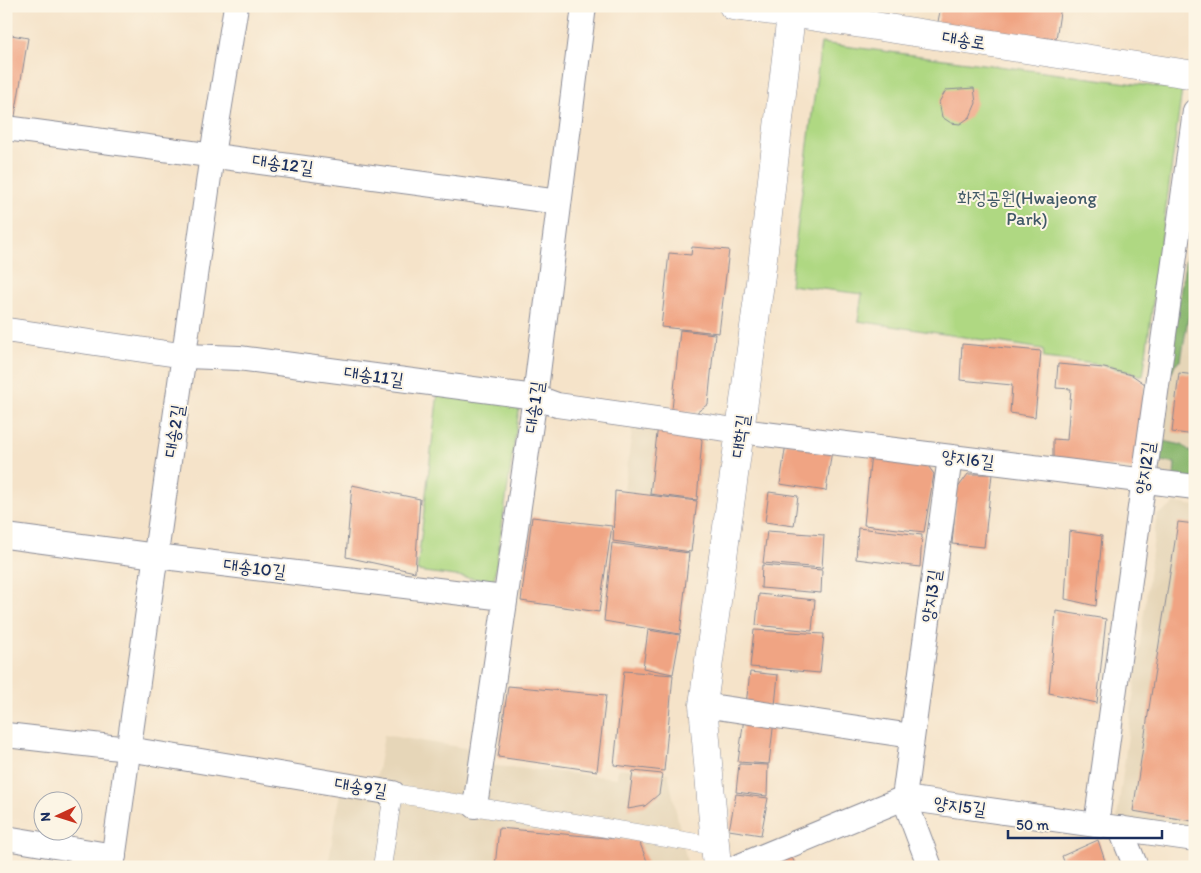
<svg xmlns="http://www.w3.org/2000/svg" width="1201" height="873" font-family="Itim,'Poor Story',sans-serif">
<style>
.built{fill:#e6d6b8}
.green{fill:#afd882;stroke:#658470}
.forest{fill:#8bb870;stroke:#537467}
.building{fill:#f0a483}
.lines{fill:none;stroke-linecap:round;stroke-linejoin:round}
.pedestrian-casing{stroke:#888994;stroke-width:19}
.minor-casing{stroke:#888994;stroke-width:26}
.tertiary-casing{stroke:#888994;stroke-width:29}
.pedestrian{stroke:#fff;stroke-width:18}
.minor{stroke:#fff;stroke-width:24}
.tertiary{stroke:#fff;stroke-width:28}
.labels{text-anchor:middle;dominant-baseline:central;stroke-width:4;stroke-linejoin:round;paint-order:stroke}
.street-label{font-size:18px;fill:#1b2f5e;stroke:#fcf5e5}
.park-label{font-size:18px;fill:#405967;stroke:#fcf5e5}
</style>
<rect width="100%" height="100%" fill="#fcf5e5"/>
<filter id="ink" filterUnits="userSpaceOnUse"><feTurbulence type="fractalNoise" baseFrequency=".02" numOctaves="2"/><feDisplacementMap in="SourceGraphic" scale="10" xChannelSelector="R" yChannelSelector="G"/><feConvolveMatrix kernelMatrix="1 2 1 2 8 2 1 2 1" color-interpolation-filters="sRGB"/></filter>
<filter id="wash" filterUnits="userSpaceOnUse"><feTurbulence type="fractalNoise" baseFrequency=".0096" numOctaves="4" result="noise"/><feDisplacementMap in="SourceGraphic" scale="20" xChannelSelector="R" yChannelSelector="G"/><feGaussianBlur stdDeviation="1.12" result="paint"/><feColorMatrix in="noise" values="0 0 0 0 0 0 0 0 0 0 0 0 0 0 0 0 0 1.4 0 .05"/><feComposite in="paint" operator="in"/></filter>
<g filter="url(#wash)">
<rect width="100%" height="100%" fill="#f5e3c9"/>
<!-- built -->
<g class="built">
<polygon points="1195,202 1195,480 1162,476 1154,463"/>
<polygon points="633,423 692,427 704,441 698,500 624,491"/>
<polygon points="1176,503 1195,506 1195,830 1117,818 1157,515"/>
<polygon points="384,735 478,750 476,764 617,778 618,768 668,773 688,867 328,867 340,791 369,796 373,776 377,776"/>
</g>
<!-- green -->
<g class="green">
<polygon points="821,43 1182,90 1143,376 1104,365 1044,358 1043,349 858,321 862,294 790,285"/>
<polygon points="438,392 510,399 519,410 494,581 417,571"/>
</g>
<!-- forest -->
<g class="forest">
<polygon points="1195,202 1195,311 1188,318 1181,360 1175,364 1172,372 1168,369"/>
<polygon points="1163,441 1182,445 1195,455 1195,480 1174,477 1175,463 1160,461"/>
</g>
<g id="blocks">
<!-- building -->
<g class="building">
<polygon points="941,6 1061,6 1056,39 937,27"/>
<polygon points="6,34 28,38 15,116 6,115"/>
<polygon points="974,88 976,103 970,117 960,124 951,123 942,117 939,102 946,90"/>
<polygon points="692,247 729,250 719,333 661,327 669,253 691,255"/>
<polygon points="680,330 715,334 708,404 696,413 672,410"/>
<polygon points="962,344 1041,351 1035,417 1010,413 1012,385 960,380"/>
<polygon points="1058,364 1104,368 1132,375 1145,384 1135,469 1053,460 1053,439 1067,440 1071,389 1056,388"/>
<polygon points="1179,373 1195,375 1195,435 1172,432"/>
<polygon points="658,425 692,428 702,440 697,500 650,494"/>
<polygon points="786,443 832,450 826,491 780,484"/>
<polygon points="871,453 923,459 934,474 924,532 864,525"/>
<polygon points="968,474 992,474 984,547 952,544 957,489"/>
<polygon points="352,485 420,499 415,572 346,557"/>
<polygon points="615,491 697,501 691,552 613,541"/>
<polygon points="769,492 798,496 794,526 765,522"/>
<polygon points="532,517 612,526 599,612 521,601"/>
<polygon points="1178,522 1195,524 1195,805 1192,821 1133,811"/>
<polygon points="858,528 922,535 920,567 856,559"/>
<polygon points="767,531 824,535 822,568 763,563"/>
<polygon points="1069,531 1102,536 1096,606 1065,599"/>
<polygon points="612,543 689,553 680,634 604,621"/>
<polygon points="762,565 822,570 821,593 761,588"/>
<polygon points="759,594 815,600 812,631 756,625"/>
<polygon points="1056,611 1106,619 1097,703 1049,693"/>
<polygon points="648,630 680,635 673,674 643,668"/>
<polygon points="754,630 824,634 820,673 750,667"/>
<polygon points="624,671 673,675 664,771 614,765"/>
<polygon points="750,672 778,675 775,706 746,704"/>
<polygon points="508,686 606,695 597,771 498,757"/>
<polygon points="744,718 774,720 769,764 738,762"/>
<polygon points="739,764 768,765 767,796 736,792"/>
<polygon points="633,771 662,774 659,794 645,806 628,809"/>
<polygon points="736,794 768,798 761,835 729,830"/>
<polygon points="499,828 639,841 647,861 644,867 495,867"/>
<polygon points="1098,840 1107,867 1066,867 1062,856"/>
<polygon points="790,852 796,867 750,867"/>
<polygon points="1021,861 1024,867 1009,867"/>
</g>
</g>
</g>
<g filter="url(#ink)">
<use href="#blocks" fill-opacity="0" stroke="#888994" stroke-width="1"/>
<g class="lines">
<defs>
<polyline id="pedestrian" points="382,867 393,793 715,846"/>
<g id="minor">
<polyline points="6,128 559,202"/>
<polyline points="6,330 186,356 239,358 535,397 557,405 741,431 1195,487"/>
<polyline points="6,536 156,556 504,598"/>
<polyline points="703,705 912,736"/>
<polyline points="6,735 128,749 393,793"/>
<polyline points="475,806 535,397 584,6"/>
<polyline points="1096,825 1195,111"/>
<polyline points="1120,828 1136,867"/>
<polyline points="6,838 114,856"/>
<polyline points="112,867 212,155 236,6"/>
<polyline points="737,867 904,798 1195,839"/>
<polyline points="930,867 904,798 950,457"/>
</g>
<g id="tertiary">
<polyline points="733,6 790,13 1195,75"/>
<polyline points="717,867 703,705 761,275 792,6"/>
</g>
</defs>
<!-- pedestrian casing -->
<use href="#pedestrian" class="pedestrian-casing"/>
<!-- minor casing -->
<use href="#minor" class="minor-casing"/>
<!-- tertiary casing -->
<use href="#tertiary" class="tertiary-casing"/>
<!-- pedestrian -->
<use href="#pedestrian" class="pedestrian"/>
<!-- minor -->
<use href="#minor" class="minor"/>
<!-- tertiary -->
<use href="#tertiary" class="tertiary"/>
</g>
</g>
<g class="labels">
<!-- street labels -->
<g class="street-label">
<text transform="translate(964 40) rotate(9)">대송로</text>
<text transform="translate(283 164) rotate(8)">대송12길</text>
<text transform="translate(374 376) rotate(8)">대송11길</text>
<text transform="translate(534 407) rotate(-82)">대송1길</text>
<text transform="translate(174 431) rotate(-81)">대송2길</text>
<text transform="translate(740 436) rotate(-82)">대학길</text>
<text transform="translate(968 459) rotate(7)">양지6길</text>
<text transform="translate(1145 468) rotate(-82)">양지2길</text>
<text transform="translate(255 568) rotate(7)">대송10길</text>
<text transform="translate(931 596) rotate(-82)">양지3길</text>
<text transform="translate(361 787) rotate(9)">대송9길</text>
<text transform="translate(960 806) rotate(8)">양지5길</text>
</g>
<!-- park labels -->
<g class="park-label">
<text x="1027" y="198">화정공원(Hwajeong<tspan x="1027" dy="21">Park)</tspan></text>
</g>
</g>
<!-- margin -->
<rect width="1201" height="873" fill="none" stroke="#fcf5e5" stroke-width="25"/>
<!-- north arrow -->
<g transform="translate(58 816) rotate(266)"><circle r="24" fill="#fcf5e5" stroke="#a2a6af"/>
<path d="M0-4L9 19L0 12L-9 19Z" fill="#c8321e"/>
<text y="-8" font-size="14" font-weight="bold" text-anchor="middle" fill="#1b2f5e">N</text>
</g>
<!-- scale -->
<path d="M1008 830v8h154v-8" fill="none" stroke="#1b2f5e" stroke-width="2.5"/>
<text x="1016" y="830" font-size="15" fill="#1b2f5e" stroke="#fcf5e5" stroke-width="4" paint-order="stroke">50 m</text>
</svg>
